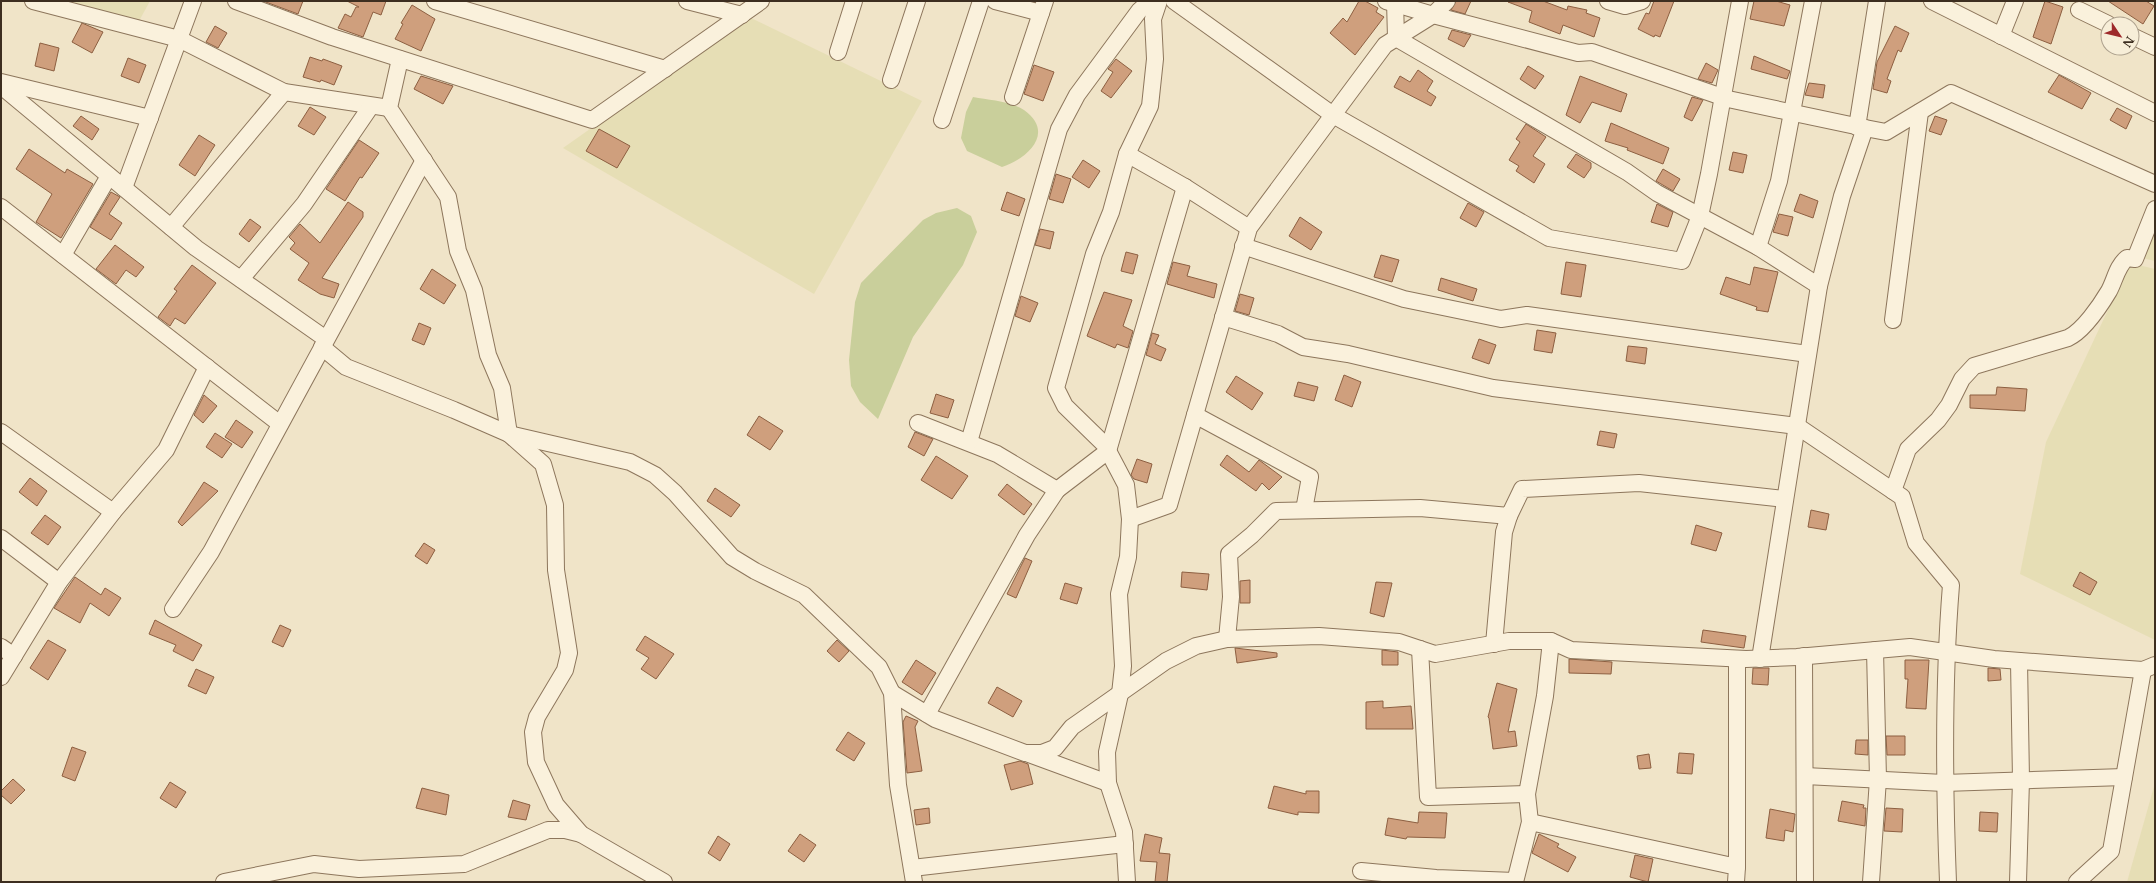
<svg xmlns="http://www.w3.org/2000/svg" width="2156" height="883" font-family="'Libre Baskerville',serif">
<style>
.farmland{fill:#e6deb5}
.green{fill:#c9cf9b}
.building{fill:#cf9f7d;stroke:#8d5f41}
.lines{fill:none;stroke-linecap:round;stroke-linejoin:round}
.street-casing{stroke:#8d765c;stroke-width:18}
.street{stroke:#faf1dc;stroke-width:16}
</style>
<rect width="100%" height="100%" fill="#f0e4c8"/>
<!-- farmland -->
<g class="farmland">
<polygon points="56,1 150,1 139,21"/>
<polygon points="749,17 922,101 814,294 563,148"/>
<polygon points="2155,225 2155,261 2142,258"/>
<polygon points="2130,263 2155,269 2155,640 2020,574 2046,442"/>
<polygon points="2155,783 2155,882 2127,882"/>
</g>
<!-- green -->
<g class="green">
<path d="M973,97C989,100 1010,101 1024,110C1056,133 1027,159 1002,167L967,151L961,138L966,112Z"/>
<polygon points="957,208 971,216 977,232 963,265 913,337 878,419 860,402 851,386 849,360 855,302 861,283 923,220 936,213"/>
</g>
<!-- building -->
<g class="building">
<polygon points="263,1 303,1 298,14"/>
<polygon points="347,1 386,1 381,15 373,12 363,37 338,28 345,14 351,17 356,7 359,7"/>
<polygon points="1359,1 1365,1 1378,8 1376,12 1384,17 1355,55 1330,33 1343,18 1347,22"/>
<polygon points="1456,1 1471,1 1465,14 1451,10"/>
<polygon points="1543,1 1567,10 1568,6 1587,10 1586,13 1600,18 1594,37 1563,25 1560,34 1529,22 1532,11 1508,2"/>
<polygon points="1654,1 1674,1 1660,37 1655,35 1654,37 1638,29 1646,13 1649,14"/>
<polygon points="1754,1 1776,1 1790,5 1784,26 1750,19"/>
<polygon points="2045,1 2063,7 2051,44 2033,37"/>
<polygon points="2108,1 2146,1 2154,6 2143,24"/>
<polygon points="412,5 435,19 421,51 395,39 403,24 401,23"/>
<polygon points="82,23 103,32 92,53 72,42"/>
<polygon points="215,26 227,33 218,48 206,42"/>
<polygon points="1895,26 1909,33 1901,52 1898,50 1887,79 1891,81 1887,93 1873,89 1877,62"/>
<polygon points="1452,30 1471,35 1464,47 1448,39"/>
<polygon points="40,43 59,48 54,71 35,66"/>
<polygon points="1754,56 1790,71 1787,79 1751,69"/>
<polygon points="310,57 322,61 323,59 342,66 334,85 321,80 320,82 303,77"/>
<polygon points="128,58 146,65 139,83 121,76"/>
<polygon points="1116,59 1132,71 1111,98 1101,91 1113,72 1108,69"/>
<polygon points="1706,63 1718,70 1712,83 1698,79"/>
<polygon points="1034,65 1054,72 1043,101 1024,94"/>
<polygon points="1528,66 1544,76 1535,89 1520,79"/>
<polygon points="1418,70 1433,81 1427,91 1436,97 1431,106 1394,87 1400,76 1410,82"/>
<polygon points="2059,75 2091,93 2082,109 2048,92"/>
<polygon points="421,76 453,86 443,104 414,89"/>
<polygon points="1580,76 1627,94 1621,112 1592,102 1580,123 1566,115"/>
<polygon points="1809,83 1825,85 1823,98 1805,95"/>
<polygon points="1692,97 1703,100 1692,121 1684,117"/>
<polygon points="310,107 326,117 314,135 298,126"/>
<polygon points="2117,108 2132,116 2126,129 2110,120"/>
<polygon points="81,116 99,129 92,140 73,126"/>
<polygon points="1935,116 1947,120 1941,135 1929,131"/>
<polygon points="1611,123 1669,148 1663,164 1627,150 1628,148 1605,141"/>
<polygon points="1526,124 1546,137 1533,156 1545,164 1534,183 1516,171 1519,166 1509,160 1520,142 1516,139"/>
<polygon points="599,129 630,146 617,168 586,151"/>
<polygon points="199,135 215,145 195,176 179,165"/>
<polygon points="359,140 379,153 362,178 360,177 345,201 326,189"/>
<polygon points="29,149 65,173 67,169 93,184 61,238 36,222 52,194 16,169"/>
<polygon points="1733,152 1747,155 1743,173 1729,170"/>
<polygon points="1576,154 1591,163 1591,168 1584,178 1567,167"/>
<polygon points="1083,160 1100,171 1089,188 1072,177"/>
<polygon points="1663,169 1680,179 1673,191 1656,181"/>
<polygon points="1056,174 1071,179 1063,203 1049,199"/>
<polygon points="111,192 120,197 109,214 122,223 111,240 90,227"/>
<polygon points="1007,192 1025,199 1019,216 1001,210"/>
<polygon points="1800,194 1818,201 1813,218 1794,211"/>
<polygon points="348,202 363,212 363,217 322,278 339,284 334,298 320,294 298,280 309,263 290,249 295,243 289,237 300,224 320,243"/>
<polygon points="1468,203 1484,212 1476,227 1460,218"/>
<polygon points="1657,204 1673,212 1668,227 1651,222"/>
<polygon points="1779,214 1793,217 1788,236 1773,232"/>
<polygon points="1300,217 1322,232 1311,250 1289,236"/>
<polygon points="250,219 261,227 249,242 239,234"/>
<polygon points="1040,229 1054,232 1050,249 1035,245"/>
<polygon points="115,245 144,267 136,277 126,270 116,284 96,269"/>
<polygon points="1126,252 1138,255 1133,274 1121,271"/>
<polygon points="1381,255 1399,260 1392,282 1374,277"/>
<polygon points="1173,262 1190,266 1187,276 1217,284 1214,298 1167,284"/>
<polygon points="1566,262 1586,265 1581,297 1561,294"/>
<polygon points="192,265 216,283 185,324 175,318 170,326 158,317 177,291 174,289"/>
<polygon points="1754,267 1778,272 1768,312 1756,310 1757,307 1720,294 1726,277 1750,285"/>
<polygon points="432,269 456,285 444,304 420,289"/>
<polygon points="1441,278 1477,289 1473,301 1438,290"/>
<polygon points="1104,292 1132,300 1123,326 1133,331 1128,348 1117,344 1115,348 1087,336"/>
<polygon points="1240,294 1254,298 1249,315 1235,311"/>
<polygon points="1021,296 1038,303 1030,322 1015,316"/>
<polygon points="419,323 431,328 424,345 412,340"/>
<polygon points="1537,330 1556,333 1552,353 1534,350"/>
<polygon points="1152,333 1159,335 1155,344 1166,349 1161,361 1146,355"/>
<polygon points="1479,339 1496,345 1489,364 1472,358"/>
<polygon points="1628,346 1647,348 1645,364 1626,361"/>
<polygon points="1344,375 1361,382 1352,407 1335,400"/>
<polygon points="1236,376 1263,393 1252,410 1226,392"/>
<polygon points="1298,382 1318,387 1314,401 1294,396"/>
<polygon points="1997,387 2027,389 2025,411 1970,408 1970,395 1996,395"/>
<polygon points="936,394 954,400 948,418 930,413"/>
<polygon points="204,395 217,406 203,423 194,415"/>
<polygon points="759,416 783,431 770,450 747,435"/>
<polygon points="236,420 253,432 242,448 225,437"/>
<polygon points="1600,431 1617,434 1614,448 1597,445"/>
<polygon points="915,432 933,439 924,456 908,447"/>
<polygon points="215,433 232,444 222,458 206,447"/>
<polygon points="1227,455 1249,472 1259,460 1282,477 1269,490 1262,483 1256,491 1220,465"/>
<polygon points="936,456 968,476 952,499 921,480"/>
<polygon points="1137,459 1152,464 1147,483 1134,479 1131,475"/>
<polygon points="30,478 47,491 37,506 19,492"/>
<polygon points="204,482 218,491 182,526 178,522"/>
<polygon points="1007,484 1032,504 1024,515 998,495"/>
<polygon points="715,488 740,505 731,517 707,501"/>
<polygon points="1811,510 1829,514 1826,530 1808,527"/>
<polygon points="45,515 61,527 48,545 31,533"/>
<polygon points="1696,525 1722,533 1716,551 1691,544"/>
<polygon points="424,543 435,550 427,564 415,556"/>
<polygon points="1025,558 1032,561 1016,598 1007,594"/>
<polygon points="1182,572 1209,574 1207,590 1181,587"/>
<polygon points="2080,572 2097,582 2090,595 2073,586"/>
<polygon points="75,577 101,595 105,588 121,598 109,616 90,603 80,623 54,608"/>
<polygon points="1250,580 1250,603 1240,603 1240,581"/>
<polygon points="1376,582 1392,583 1384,617 1370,613"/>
<polygon points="1065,583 1082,588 1077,604 1060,599"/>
<polygon points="155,620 202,645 193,661 173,651 176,645 149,634"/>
<polygon points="280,625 291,630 283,647 272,642"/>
<polygon points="1703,630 1746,636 1744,648 1701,642"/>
<polygon points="645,636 674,654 656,679 641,669 649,658 636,650"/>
<polygon points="48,640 66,650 48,680 30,668"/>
<polygon points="837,640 849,651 839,662 827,651"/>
<polygon points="1235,648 1277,653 1277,657 1237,663"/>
<polygon points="1382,650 1398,652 1398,665 1382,665"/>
<polygon points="1569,659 1612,662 1611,674 1569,673"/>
<polygon points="916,660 936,673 922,695 902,682"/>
<polygon points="1905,660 1929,660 1926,709 1906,708 1908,679 1905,679"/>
<polygon points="1753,668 1769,668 1768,685 1752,684"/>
<polygon points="1988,668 2000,669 2001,680 1988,681"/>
<polygon points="196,669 214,677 206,694 188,686"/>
<polygon points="1497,683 1517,689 1508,732 1515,731 1517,746 1493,749 1489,718 1488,717"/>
<polygon points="997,687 1022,701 1013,717 988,703"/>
<polygon points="1383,701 1383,708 1411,706 1413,729 1366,729 1366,702"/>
<polygon points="906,716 918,721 915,727 922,771 907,773 903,722"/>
<polygon points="848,732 865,743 854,761 836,750"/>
<polygon points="1886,736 1905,736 1905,755 1887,755"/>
<polygon points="1856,740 1868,740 1868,755 1855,754"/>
<polygon points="72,747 86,752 75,781 62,776"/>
<polygon points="1679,753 1694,754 1692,774 1677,773"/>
<polygon points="1649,754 1651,768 1639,769 1637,756"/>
<polygon points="1020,761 1028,764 1033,784 1011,790 1004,765"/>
<polygon points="13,779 25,790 11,804 1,795 1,791"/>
<polygon points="170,782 186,792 176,808 160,798"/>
<polygon points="1274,786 1306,794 1306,791 1319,791 1319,813 1298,812 1298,815 1268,808"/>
<polygon points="422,788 449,795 446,815 416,808"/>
<polygon points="513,800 530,805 526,820 508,817"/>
<polygon points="1842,801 1864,805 1863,808 1866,808 1865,826 1838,821"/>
<polygon points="929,808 930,823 916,825 914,810"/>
<polygon points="1886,808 1903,809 1902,832 1884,831"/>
<polygon points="1770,809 1795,814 1793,832 1785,830 1784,841 1766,838"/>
<polygon points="1419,812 1447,813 1445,838 1407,837 1406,839 1385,835 1388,818 1418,823"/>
<polygon points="1980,812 1998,813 1997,832 1979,831"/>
<polygon points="800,834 816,845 804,862 788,851"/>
<polygon points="1145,834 1162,838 1159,853 1170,854 1167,882 1155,882 1157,862 1140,861"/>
<polygon points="1539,834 1559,844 1557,847 1576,857 1568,872 1532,853"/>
<polygon points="718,836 730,844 720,861 708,853"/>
<polygon points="1635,855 1653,859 1648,882 1630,877"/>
</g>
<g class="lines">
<defs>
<g id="street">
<polyline points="33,1 179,39 284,92 389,108"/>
<polyline points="236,1 332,37 592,120 761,1"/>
<polyline points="435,1 665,69"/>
<polyline points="687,1 742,15"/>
<polyline points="995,1 1041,13"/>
<polyline points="1174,1 1333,115 1549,238 1682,261 1700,216 1709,174 1740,1"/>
<polyline points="1386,1 1433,15 1578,53 1592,52 1728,99 1865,128 1886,132 1951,93 2155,184"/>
<polyline points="1395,1 1396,38 1627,172 1657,193 1758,247 1779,181 1813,1"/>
<polyline points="1608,1 1625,6 1642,1"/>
<polyline points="1932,1 2155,113"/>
<polyline points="2079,10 2108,24"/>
<polyline points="2001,36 2015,1"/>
<polyline points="2132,36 2155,47"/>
<polyline points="838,52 854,1"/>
<polyline points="400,59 389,108 448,197 458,251 474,290 488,355 502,388 509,434 543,464 555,505 556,570 569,653 565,670 537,717 533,732 536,762 556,805 581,834 664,882"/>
<polyline points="891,80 917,1"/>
<polyline points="1,82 150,118"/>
<polyline points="1,86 196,248 326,339"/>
<polyline points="1013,97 1045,1"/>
<polyline points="942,120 981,1"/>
<polyline points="1857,127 1877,1"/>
<polyline points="1127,154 1185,187 1249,228"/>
<polyline points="124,188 193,1"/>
<polyline points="1,207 280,424"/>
<polyline points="171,227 284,92"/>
<polyline points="1243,246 1404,299 1501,319 1527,315 1808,354"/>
<polyline points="1758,247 1819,286"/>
<polyline points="63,255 109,176"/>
<polyline points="241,279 304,204 371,106"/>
<path d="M1223,317L1278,334L1303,347L1348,354L1493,388L1797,426L1902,497L1916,543L1951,585C1943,684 1944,783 1948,882"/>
<polyline points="1893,320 1920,112"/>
<polyline points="322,347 346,367 454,410 509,434 630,462 655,475 675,493 732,557 755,571 804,595 879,667 892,693 898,785 914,882"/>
<polyline points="1195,415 1310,477 1304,510"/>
<polyline points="918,423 997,454 1057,490 1027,535 927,714"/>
<polyline points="1,432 113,512"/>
<polyline points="969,442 1059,129 1077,95 1139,11 1150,1"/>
<polyline points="1057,490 1108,451 1185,187"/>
<path d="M1893,491L1908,449L1938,420L1949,405L1962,379L1974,366L2068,338C2083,331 2100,306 2109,291C2115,280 2117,266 2127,258L2135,259L2155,209"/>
<polyline points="1130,519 1169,505 1249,228 1385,45 1433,15 1447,1"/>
<polyline points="1,538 59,582"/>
<polyline points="173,609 211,552 424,160"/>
<polyline points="1227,639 1231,597 1229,554 1252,535 1276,511 1420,508 1509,516 1522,489 1639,483 1785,499"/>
<polyline points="1494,644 1504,532 1509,516"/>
<polyline points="1,647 14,656"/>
<polyline points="1420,649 1428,797 1527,794"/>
<polyline points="1804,656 1805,882"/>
<polyline points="1760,659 1819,286 1842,196 1865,128"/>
<polyline points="1,677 59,582 113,512 166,450 207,367"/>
<polyline points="892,693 935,719 1025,753 1042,753 1055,748 1072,727 1166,661 1196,646 1227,639 1319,636 1399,642 1435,654 1509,641 1551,641 1571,650 1746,659 1797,657 1910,647 1994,659 2100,667 2143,670 2155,665"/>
<polyline points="1029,754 1108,783"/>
<polyline points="1805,776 1944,783 2124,777"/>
<polyline points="1530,822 1737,867 1736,882"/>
<polyline points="1737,867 1737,659"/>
<polyline points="912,868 1125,844"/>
<polyline points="1361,871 1436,878 1515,881"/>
<polyline points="224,882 314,864 359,869 464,864 548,830 565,830 581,834"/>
<polyline points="1127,882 1124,832 1108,783 1107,752 1120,694 1123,666 1119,594 1128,557 1130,519 1126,485 1105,445 1065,406 1056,388 1094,254 1111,212 1127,154 1150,106 1155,59 1153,19 1159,1"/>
<polyline points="1515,882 1530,822 1527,794 1545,696 1551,641"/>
<polyline points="1871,882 1878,779 1875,650"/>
<polyline points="2018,882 2021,780 2019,661"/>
<polyline points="2077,882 2111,851 2143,670"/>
</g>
</defs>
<!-- street casing -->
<use href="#street" class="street-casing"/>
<!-- street -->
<use href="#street" class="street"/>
</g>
<!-- border -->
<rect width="2156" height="883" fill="none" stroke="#3d2e20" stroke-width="4"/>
<!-- north arrow -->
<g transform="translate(2120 36) rotate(125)"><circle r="19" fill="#f7eed8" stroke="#ada18e"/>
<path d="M0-3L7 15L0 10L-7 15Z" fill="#9e2a2b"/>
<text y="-6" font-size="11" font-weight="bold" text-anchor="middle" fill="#3d2e20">N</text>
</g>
</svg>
